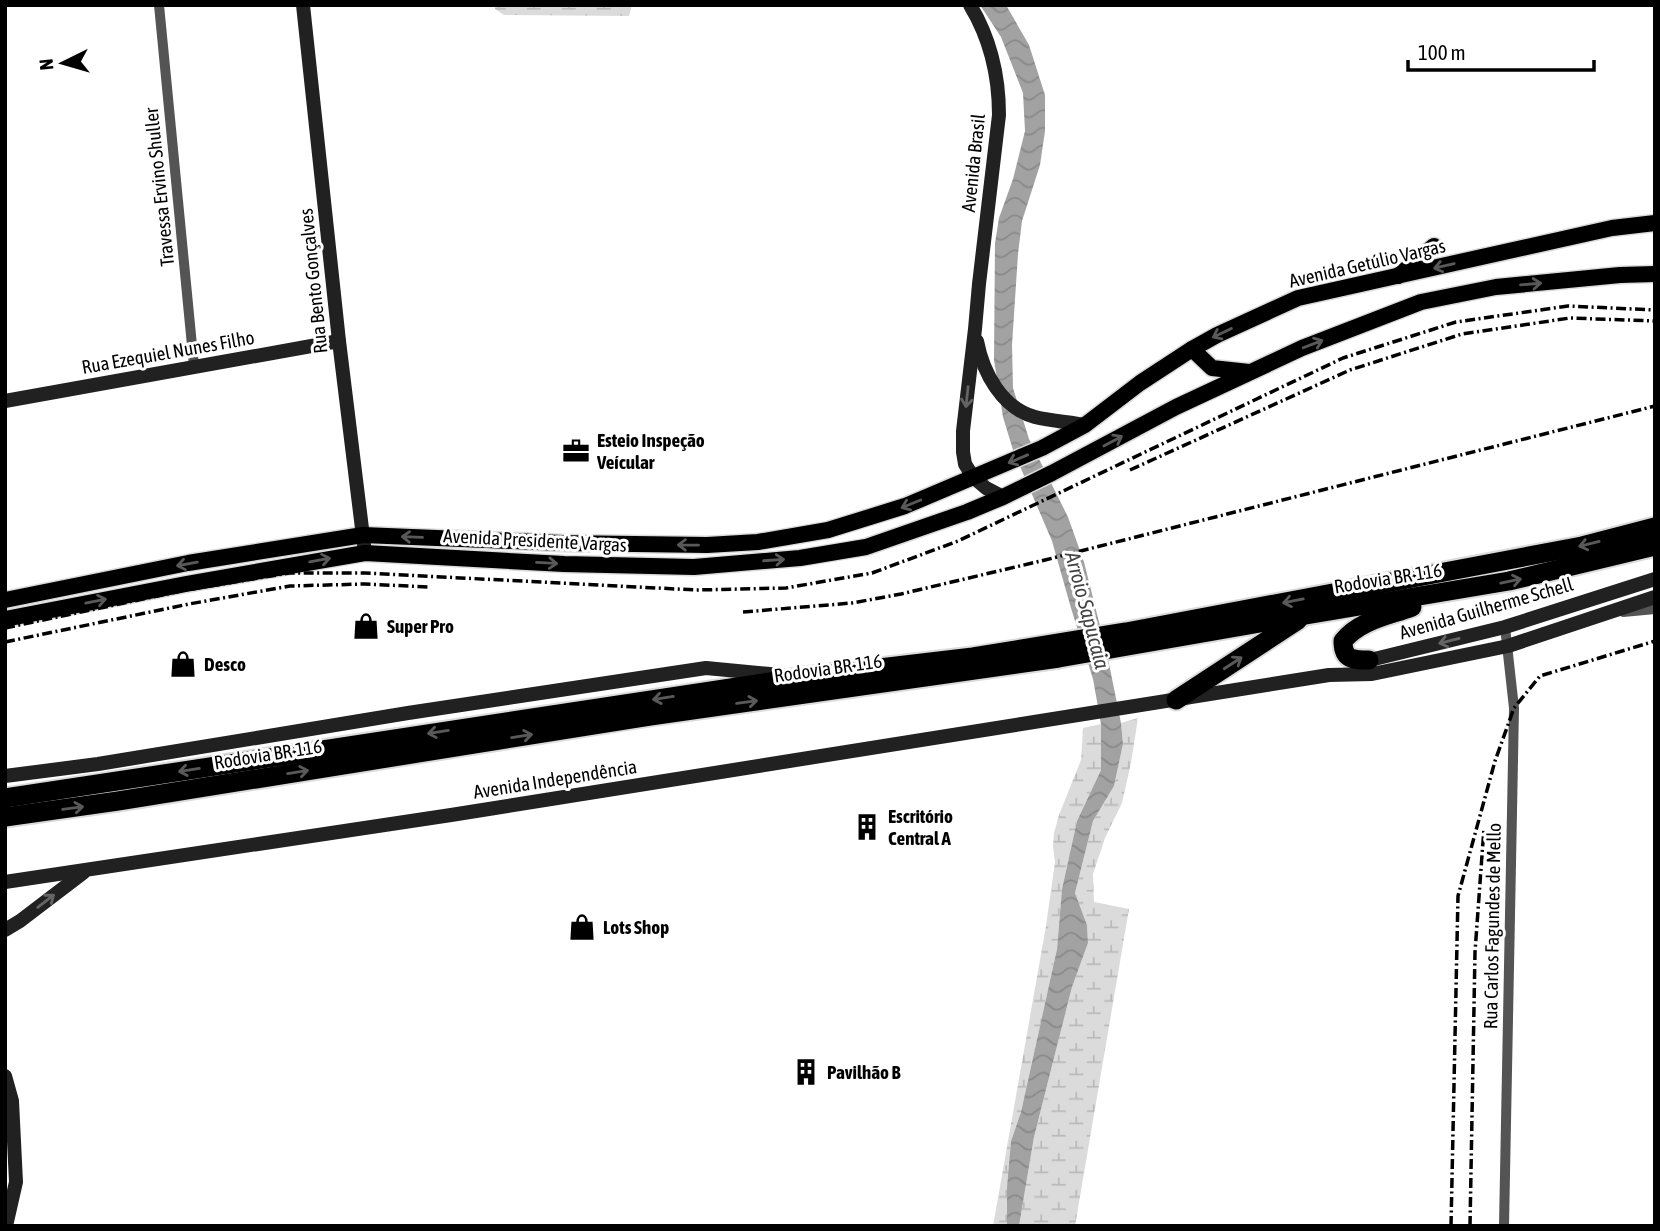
<svg xmlns="http://www.w3.org/2000/svg" width="1660" height="1231" font-family="'Asap Condensed',sans-serif">
<style>
.wetland{fill:url(#wetland-marsh)}
.water{fill:url(#water-waves)}
.lines{fill:none;stroke-linecap:round;stroke-linejoin:round}
.primary-casing{stroke:#dbdbdb;stroke-width:19}
.highway-casing{stroke:#dbdbdb;stroke-width:23}
.street{stroke:#545454;stroke-width:10}
.secondary{stroke:#212121;stroke-width:14}
.primary{stroke:#000;stroke-width:16}
.highway{stroke:#000;stroke-width:19}
.rail{stroke:#000;stroke-width:3.5;stroke-dasharray:10 3.5 2 3.5;stroke-linecap:butt}
.oneway{stroke:#595959}
.oneway2{stroke:#646464}
.labels{text-anchor:middle;dominant-baseline:central;stroke-width:6;stroke-linejoin:round;paint-order:stroke}
.street-label{font-size:19px;fill:#000;stroke:#fff}
.poi-label{font-size:19px;font-weight:bold;fill:#000;stroke:#fff;text-anchor:start}
.water-label{font-size:21px;font-style:italic;fill:#434343;stroke:#fff}
</style>
<defs>
<pattern id="wetland-marsh" width="20" height="14" patternUnits="userSpaceOnUse" patternTransform="scale(1.75)"><rect width="20" height="14" fill="#dbdbdb"/><path d="M1 5h8M5 5V1M11 12h8M15 12V8" fill="none" stroke="#bababa"/></pattern>
<pattern id="water-waves" width="16" height="10" patternUnits="userSpaceOnUse" patternTransform="scale(1.75)"><rect width="16" height="10" fill="#a2a2a2"/><path d="M0 5q4-4 8 0t8 0" fill="none" stroke="#8a8a8a"/></pattern>
</defs>
<rect width="100%" height="100%" fill="#fff"/>
<!-- wetland -->
<g class="wetland">
<polygon points="495,5 632,5 629,16 504,15 495,9"/>
<polygon points="1138,718 1131,763 1122,803 1105,838 1093,874 1094,902 1129,909 1075,1226 1019,1226 1034,1137 1072,987 1088,943 1087,925 1075,893 1093,821 1114,786 1123,744 1121,723"/>
<polygon points="1101,724 1101,770 1077,821 1062,889 1057,949 1021,1112 1011,1141 1007,1226 993,1226 1046,926 1055,862 1053,846 1054,833 1059,815 1081,760 1083,728"/>
</g>
<!-- water -->
<polygon class="water" points="980,5 1006,5 1029,45 1045,95 1045,131 1040,165 1022,221 1018,254 1012,345 1013,388 1029,439 1068,517 1084,562 1107,654 1121,723 1123,744 1114,786 1093,821 1075,893 1087,925 1088,943 1072,987 1034,1137 1019,1226 1007,1226 1007,1188 1011,1141 1021,1112 1057,949 1062,889 1077,821 1101,770 1101,724 1093,679 1071,608 1052,541 1013,450 1003,417 994,360 995,243 999,218 1013,179 1025,131 1023,93 1001,37"/>
<g class="lines">
<defs>
<g id="primary">
<polyline points="1398,276 1434,246"/>
<polyline points="1192,349 1212,368 1249,372"/>
<polyline points="5,600 188,563 363,535 562,543 707,545 758,542 828,530 905,506 1042,448 1085,425 1140,383 1192,349 1217,335 1298,298 1612,228 1655,223"/>
<polyline points="5,619 186,584 365,553 564,564 694,567 800,558 866,547 967,512 1003,497 1052,473 1176,407 1302,348 1421,302 1496,287 1620,275 1655,274"/>
</g>
<g id="highway">
<path d="M1369,660C1353,660 1343,660 1343,641C1360,620 1388,616 1412,607"/>
<polyline points="1176,700 1298,620"/>
<polyline points="5,798 803,677 973,657 1126,632 1582,546 1655,527"/>
<polyline points="5,817 118,801 650,716 1059,658 1306,615 1509,581 1655,546"/>
</g>
</defs>
<!-- primary casing -->
<use href="#primary" class="primary-casing"/>
<!-- highway casing -->
<use href="#highway" class="highway-casing"/>
<!-- street -->
<g class="street">
<polyline points="159,5 194,366"/>
<polyline points="1623,612 1655,609"/>
<polyline points="1504,1226 1514,708 1505,627"/>
</g>
<!-- secondary -->
<g class="secondary">
<polyline points="303,5 339,341 365,553"/>
<path d="M970,5C990,38 999,76 999,115L979,284L975,329L963,431V452L965,464L973,477L986,488L1003,497"/>
<path d="M977,341C983,373 1002,408 1035,417C1051,421 1069,422 1085,425"/>
<polyline points="5,401 339,341"/>
<polyline points="1362,662 1505,627 1655,579"/>
<polyline points="5,776 98,764 408,713 706,668 781,675"/>
<polyline points="5,882 451,815 1329,675 1372,674 1508,646 1655,597"/>
<polyline points="5,930 20,921 83,873"/>
<polyline points="5,1076 12,1101 16,1182 6,1226"/>
</g>
<!-- primary -->
<use href="#primary" class="primary"/>
<!-- highway -->
<use href="#highway" class="highway"/>
<!-- rail -->
<g class="rail">
<polyline points="1130,470 1350,370 1462,334 1570,318 1655,321"/>
<polyline points="743,612 852,603 901,594 1045,560 1655,406"/>
<polyline points="5,628 186,590 289,573 365,573 696,590 786,588 872,573 958,541 1343,358 1456,322 1568,306 1655,310"/>
<polyline points="5,642 189,604 290,586 365,584 430,587"/>
<polyline points="1451,1226 1458,896 1495,761 1514,708 1540,676 1655,641"/>
<polyline points="1470,1226 1475,952 1484,828"/>
</g>
</g>
<!-- one-way arrows -->
<defs><path id="oneway-shaft" d="M-6 0H5M1.5-3L5.5 0L1.5 3" fill="none" stroke-width="1.6" stroke-linecap="round" stroke-linejoin="round" transform="scale(1.75)"/></defs>
<g class="oneway">
<use href="#oneway-shaft" transform="translate(1444 266) rotate(167)"/>
<use href="#oneway-shaft" transform="translate(1531 284) rotate(-5)"/>
<use href="#oneway-shaft" transform="translate(1222 333) rotate(154)"/>
<use href="#oneway-shaft" transform="translate(1313 344) rotate(-21)"/>
<use href="#oneway-shaft" transform="translate(1113 441) rotate(-28)"/>
<use href="#oneway-shaft" transform="translate(1018 459) rotate(157)"/>
<use href="#oneway-shaft" transform="translate(911 504) rotate(158)"/>
<use href="#oneway-shaft" transform="translate(412 537) rotate(-178)"/>
<use href="#oneway-shaft" transform="translate(1589 544) rotate(166)"/>
<use href="#oneway-shaft" transform="translate(688 545) rotate(-179)"/>
<use href="#oneway-shaft" transform="translate(320 560) rotate(-10)"/>
<use href="#oneway-shaft" transform="translate(774 560) rotate(-4)"/>
<use href="#oneway-shaft" transform="translate(547 563) rotate(3)"/>
<use href="#oneway-shaft" transform="translate(187 564) rotate(170)"/>
<use href="#oneway-shaft" transform="translate(1511 581) rotate(-12)"/>
<use href="#oneway-shaft" transform="translate(96 601) rotate(-11)"/>
<use href="#oneway-shaft" transform="translate(1293 601) rotate(169)"/>
<use href="#oneway-shaft" transform="translate(1233 663) rotate(-33)"/>
<use href="#oneway-shaft" transform="translate(663 698) rotate(171)"/>
<use href="#oneway-shaft" transform="translate(747 702) rotate(-8)"/>
<use href="#oneway-shaft" transform="translate(438 732) rotate(171)"/>
<use href="#oneway-shaft" transform="translate(522 736) rotate(-9)"/>
<use href="#oneway-shaft" transform="translate(189 770) rotate(171)"/>
<use href="#oneway-shaft" transform="translate(298 772) rotate(-9)"/>
<use href="#oneway-shaft" transform="translate(73 808) rotate(-8)"/>
</g>
<g class="oneway2">
<use href="#oneway-shaft" transform="translate(967 397) rotate(96)"/>
<use href="#oneway-shaft" transform="translate(1449 641) rotate(166)"/>
<use href="#oneway-shaft" transform="translate(46 901) rotate(-38)"/>
</g>
<!-- icons -->
<defs>
<symbol id="office-bare" viewBox="-9 -9 18 18"><path d="M-6-3h4V-5.5h4V-3h4V5H-6ZM-1-4.5V-3h2v-1.5ZM-6 0V1H6V0Z" fill="#000" stroke="#fff" stroke-width="2.5" paint-order="stroke"/></symbol>
<symbol id="shop-bare" viewBox="-9 -9 18 18"><path d="M-5-2.5h2.3a2.7 3.5 0 0 1 5.4 0H5L5.5 6h-11ZM-1.5-2.5h3a1.5 2.3 0 0 0-3 0Z" fill="#000" stroke="#fff" stroke-width="2.5" paint-order="stroke"/></symbol>
<symbol id="building-bare" viewBox="-9 -9 18 18"><path d="M-4-6H4V6H1V3H-1V6H-4ZM-2.5-4.3h1.7v1.8h-1.7ZM.8-4.3h1.7v1.8H.8ZM-2.5-1h1.7V.8h-1.7ZM.8-1h1.7V.8H.8Z" fill="#000" stroke="#fff" stroke-width="2.5" paint-order="stroke"/></symbol>
</defs>
<g fill-rule="evenodd">
<use href="#office-bare" x="557" y="432" width="38" height="38"/>
<use href="#shop-bare" x="347" y="607" width="38" height="38"/>
<use href="#shop-bare" x="164" y="645" width="38" height="38"/>
<use href="#building-bare" x="848" y="808" width="38" height="38"/>
<use href="#shop-bare" x="563" y="908" width="38" height="38"/>
<use href="#building-bare" x="787" y="1053" width="38" height="38"/>
</g>
<g class="labels">
<!-- street labels -->
<g class="street-label">
<text transform="translate(973 163) rotate(-84)">Avenida Brasil</text>
<text transform="translate(159 187) rotate(-96)">Travessa Ervino Shuller</text>
<text transform="translate(1367 263) rotate(-13)">Avenida Getúlio Vargas</text>
<text transform="translate(313 281) rotate(-96)">Rua Bento Gonçalves</text>
<text transform="translate(168 352) rotate(-10)">Rua Ezequiel Nunes Filho</text>
<text transform="translate(535 540) rotate(3)">Avenida Presidente Vargas</text>
<text transform="translate(1388 578) rotate(-9)">Rodovia BR-116</text>
<text transform="translate(1486 608) rotate(-16)">Avenida Guilherme Schell</text>
<text transform="translate(828 668) rotate(-8)">Rodovia BR-116</text>
<text transform="translate(268 754) rotate(-9)">Rodovia BR-116</text>
<text transform="translate(555 779) rotate(-9)">Avenida Independência</text>
<text transform="translate(1492 926) rotate(-89)">Rua Carlos Fagundes de Mello</text>
</g>
<!-- poi labels -->
<g class="poi-label">
<text x="597" y="440">Esteio Inspeção<tspan x="597" dy="22">Veícular</tspan></text>
<text x="387" y="626">Super Pro</text>
<text x="204" y="664">Desco</text>
<text x="888" y="816">Escritório<tspan x="888" dy="22">Central A</tspan></text>
<text x="603" y="927">Lots Shop</text>
<text x="827" y="1072">Pavilhão B</text>
</g>
<!-- water labels -->
<g class="water-label">
<text transform="translate(1088 610) rotate(75)">Arroio Sapucaia</text>
</g>
</g>
<!-- border -->
<rect width="1660" height="1231" fill="none" stroke="#000000" stroke-width="14"/>
<!-- north arrow -->
<g transform="translate(63 63) rotate(265)" stroke="#ffffff" stroke-width="5" paint-order="stroke">
<path d="M0-5L12 26L0 18L-12 26Z" fill="#000000"/>
<text y="-10" font-size="19" font-weight="bold" text-anchor="middle" fill="#000000">N</text>
</g>
<!-- scale -->
<path d="M1408 60v10h186v-10" fill="none" stroke="#000000" stroke-width="3.5"/>
<text x="1418" y="60" font-size="21" fill="#000000" stroke="#ffffff" stroke-width="5" paint-order="stroke">100 m</text>
</svg>
